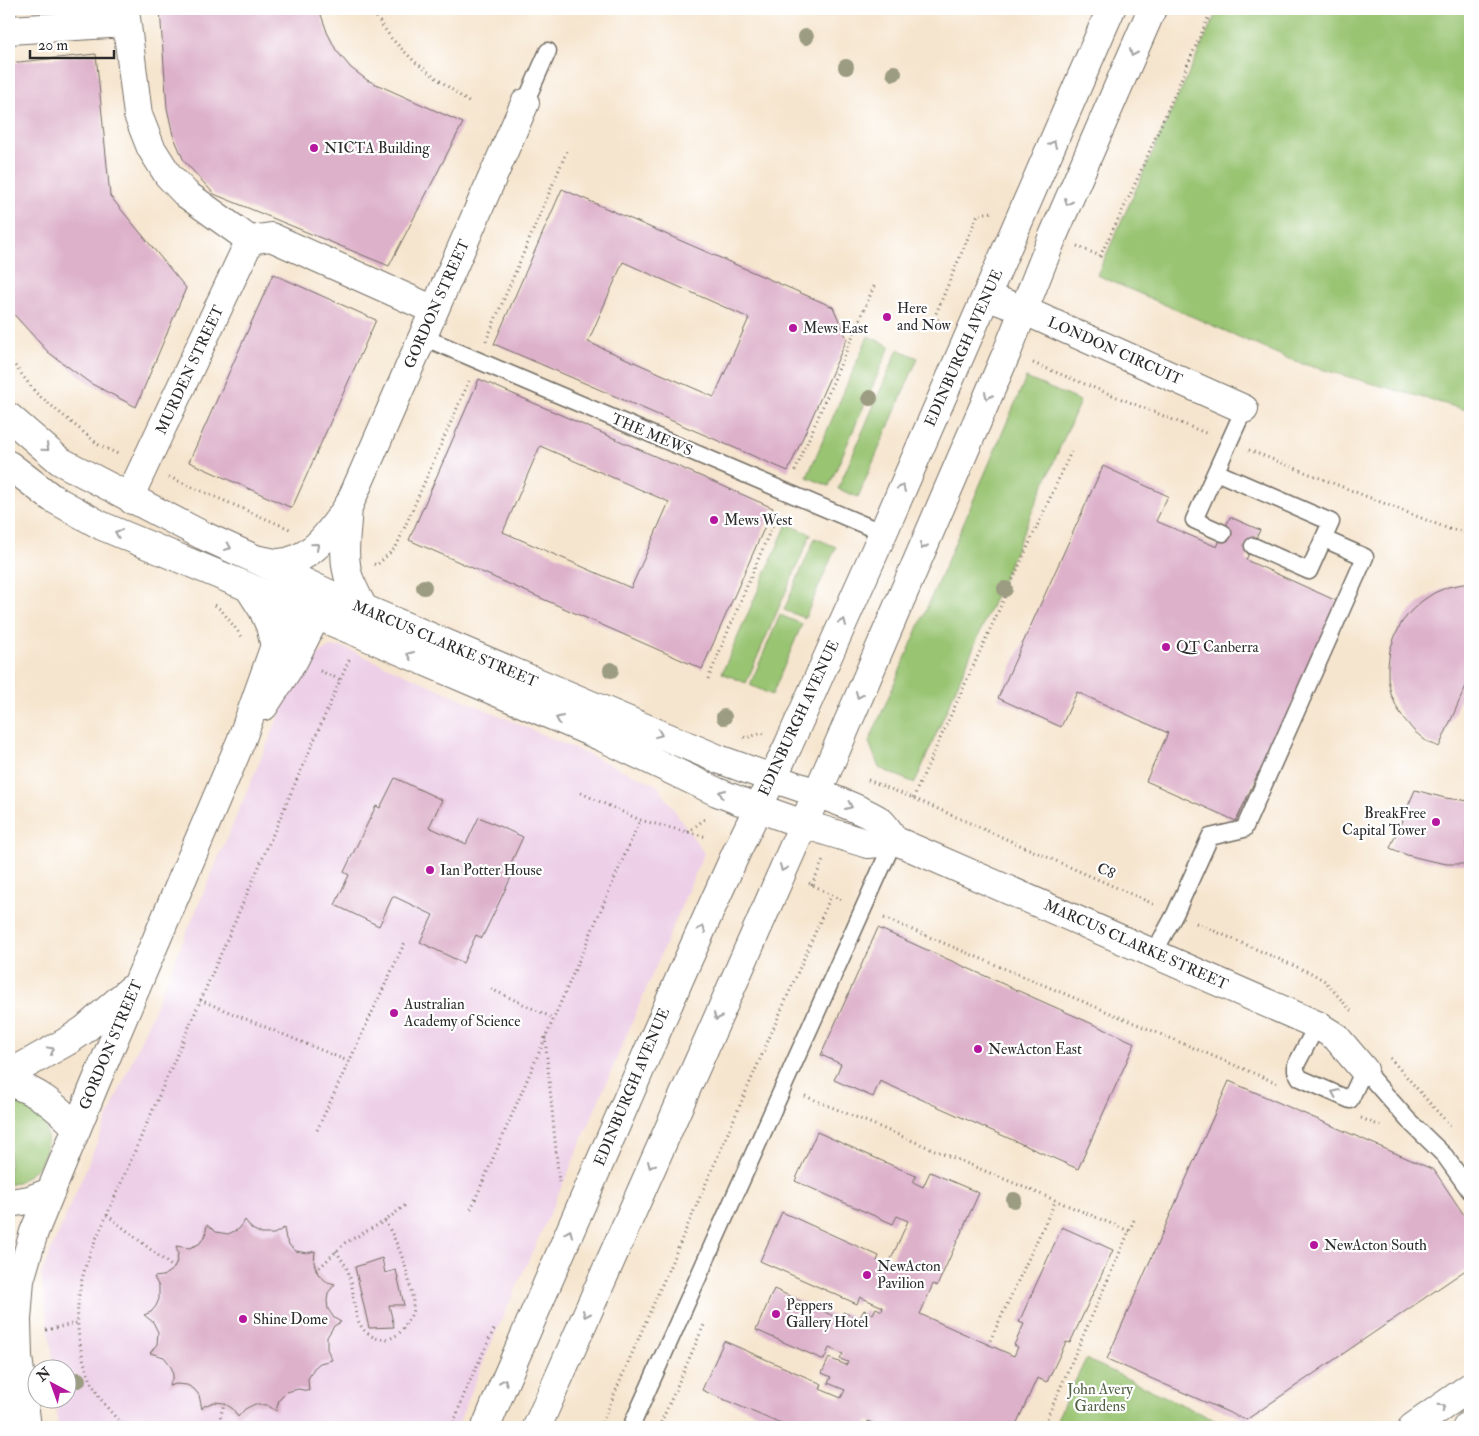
<svg xmlns="http://www.w3.org/2000/svg" width="1479" height="1436" font-family="'IM FELL Double Pica',serif">
<style>
.built{fill:#edd0e8}
.green{fill:#99c472;stroke:#62784e}
.building{fill:#ddb1ca;fill-rule:evenodd}
.lines{fill:none;stroke-linecap:round;stroke-linejoin:round}
.service-casing{stroke:#726c64;stroke-width:19}
.minor-casing{stroke:#726c64;stroke-width:30}
.tertiary-casing{stroke:#726c64;stroke-width:30}
.secondary-casing{stroke:#726c64;stroke-width:30}
.motorway-casing{stroke:#726c64;stroke-width:30}
.path{stroke:#726c64;stroke-width:3;stroke-dasharray:1 4;stroke-linecap:butt}
.service{stroke:#fff;stroke-width:16}
.minor{stroke:#fff;stroke-width:28}
.tertiary{stroke:#fff;stroke-width:28}
.secondary{stroke:#fff;stroke-width:28}
.motorway{stroke:#fff;stroke-width:28}
.tree{fill:#9c9c82}
.oneway{stroke:#a0a0a0}
.poi-dot{fill:#b5179e;stroke:#fff;stroke-width:2}
.labels{text-anchor:middle;dominant-baseline:central;stroke-width:4.5;stroke-linejoin:round;paint-order:stroke}
.poi-label{font-size:15px;fill:#2b2b2b;stroke:#fff;text-anchor:start}
.street-label{font-size:15px;fill:#2b2b2b;stroke:#fff}
.park-label{font-size:15px;fill:#526144;stroke:#fff}
</style>
<rect width="100%" height="100%" fill="#fff"/>
<filter id="ink" filterUnits="userSpaceOnUse"><feTurbulence type="fractalNoise" baseFrequency=".02" numOctaves="2"/><feDisplacementMap in="SourceGraphic" scale="10" xChannelSelector="R" yChannelSelector="G"/><feConvolveMatrix kernelMatrix="1 2 1 2 8 2 1 2 1" color-interpolation-filters="sRGB"/></filter>
<filter id="wash" filterUnits="userSpaceOnUse"><feTurbulence type="fractalNoise" baseFrequency=".0096" numOctaves="4" result="noise"/><feDisplacementMap in="SourceGraphic" scale="20" xChannelSelector="R" yChannelSelector="G"/><feGaussianBlur stdDeviation="1.12" result="paint"/><feColorMatrix in="noise" values="0 0 0 0 0 0 0 0 0 0 0 0 0 0 0 0 0 1.4 0 .05"/><feComposite in="paint" operator="in"/></filter>
<g filter="url(#wash)">
<rect width="100%" height="100%" fill="#f6e5ce"/>
<!-- built -->
<polygon class="built" points="330,647 343,647 657,785 704,853 568,1173 493,1339 457,1427 57,1427 57,1399 68,1398 68,1368 54,1368 41,1274 296,676 309,660"/>
<!-- green -->
<g class="green">
<polygon points="1218,9 1470,9 1470,411 1296,362 1097,275"/>
<polygon points="868,336 890,346 829,486 807,477"/>
<polygon points="898,349 918,358 858,497 838,489"/>
<polygon points="1026,378 1080,401 915,783 879,768 869,742"/>
<polygon points="787,524 811,534 746,683 722,673"/>
<polygon points="815,538 836,547 805,618 784,610"/>
<polygon points="780,615 802,624 772,695 750,685"/>
<path d="M9,1092C17,1097 33,1105 39,1111C42,1115 44,1121 45,1125C54,1153 35,1178 9,1185Z"/>
<polygon points="1086,1359 1229,1427 1053,1427"/>
</g>
<g id="blocks">
<!-- building -->
<g class="building">
<polygon points="160,9 319,9 327,32 336,50 351,68 367,80 463,123 389,266 214,194 184,161 173,135 167,108"/>
<polygon points="96,54 110,196 186,288 136,407 90,383 48,352 9,309 9,63"/>
<path d="M562,189L833,307L847,339L788,471L494,344ZM623,262L749,318L714,397L588,342Z"/>
<polygon points="273,274 376,320 292,508 189,462"/>
<path d="M479,379L773,508L702,669L409,540ZM540,446L669,502L631,588L503,532Z"/>
<polygon points="1103,466 1168,496 1156,521 1217,547 1230,517 1260,530 1246,560 1339,602 1263,773 1259,771 1236,821 1146,781 1168,733 1077,692 1061,727 998,698"/>
<polygon points="1463,584 1470,584 1470,677 1439,747 1426,741 1414,731 1405,720 1397,708 1391,694 1388,679 1388,665 1390,650 1395,636 1402,622 1411,611 1422,601 1434,593 1448,587"/>
<polygon points="395,778 442,800 429,827 466,844 479,817 523,837 510,865 516,867 482,938 476,935 463,963 420,942 433,915 393,896 379,926 335,905 349,875 344,872 376,806 380,808"/>
<polygon points="1415,790 1445,798 1470,801 1470,843 1466,843 1467,864 1447,864 1427,860 1407,855 1390,848"/>
<polygon points="878,928 1135,1043 1078,1169 880,1081 873,1097 834,1080 841,1064 821,1055"/>
<polygon points="1229,1081 1434,1170 1470,1224 1470,1267 1246,1420 1107,1359"/>
<polygon points="817,1132 916,1176 913,1182 923,1187 930,1172 979,1193 937,1286 933,1284 920,1314 1014,1356 1018,1347 1014,1345 1024,1324 1019,1322 1062,1227 1113,1250 1070,1343 1066,1342 1047,1382 1037,1378 1015,1427 882,1427 868,1421 865,1427 788,1427 702,1390 724,1341 822,1384 820,1389 841,1398 845,1390 828,1383 831,1377 822,1373 829,1358 846,1365 848,1362 840,1359 843,1354 829,1348 824,1360 756,1330 774,1289 840,1319 843,1312 859,1319 864,1310 873,1314 876,1308 882,1311 883,1307 860,1297 857,1304 760,1261 782,1212 879,1256 877,1261 888,1266 908,1221 897,1216 893,1224 795,1181"/>
<polygon points="245,1220 252,1229 262,1234 274,1234 284,1228 286,1239 290,1246 296,1251 307,1253 315,1251 314,1263 318,1274 327,1282 335,1284 328,1293 327,1301 328,1309 334,1318 341,1322 334,1326 327,1337 327,1349 332,1360 320,1363 314,1368 308,1379 309,1391 298,1389 287,1392 279,1400 276,1411 267,1405 255,1404 245,1409 238,1417 233,1409 224,1403 214,1402 204,1406 202,1409 199,1395 194,1389 187,1385 176,1384 169,1386 173,1376 172,1369 168,1362 164,1357 150,1353 157,1344 158,1332 153,1322 144,1315 151,1312 156,1306 159,1299 159,1287 154,1277 163,1276 174,1268 176,1264 178,1254 176,1246 189,1248 199,1244 205,1236 207,1225 216,1232 228,1234 239,1229"/>
<polygon points="382,1258 385,1273 396,1270 404,1305 389,1305 394,1327 369,1328 355,1267"/>
</g>
</g>
</g>
<g filter="url(#ink)">
<use href="#blocks" fill-opacity="0" stroke="#726c64" stroke-width="1"/>
<g class="lines">
<defs>
<g id="service">
<polyline points="525,103 548,51"/>
<polyline points="423,337 883,533"/>
<polyline points="1216,472 1331,522 1309,571 1253,546"/>
<polyline points="1223,533 1194,520 1244,409"/>
<polyline points="1154,953 1175,914 1210,837 1244,829 1365,557 1324,539"/>
<polyline points="1317,1025 1296,1065 1296,1071 1300,1078 1350,1100 1364,1070 1408,1120 1445,1156 1470,1191"/>
<polyline points="631,1427 894,840"/>
</g>
<g id="minor">
<polyline points="125,9 138,115 151,148 168,175 186,194 250,240 271,237 434,310"/>
<polyline points="9,30 126,23"/>
<polyline points="132,500 135,485 250,240"/>
<path d="M348,506C347,530 341,558 350,581C354,590 359,600 364,609"/>
<path d="M255,559C262,560 271,563 278,563C312,562 331,530 349,505L525,103"/>
<polyline points="264,706 294,660 327,594"/>
<path d="M817,793C837,801 862,809 880,821C886,826 890,833 894,840L1317,1025L1336,1037L1364,1070"/>
<polyline points="803,824 868,844 881,843 894,840"/>
<polyline points="9,1074 66,1042 84,1030 130,990"/>
<path d="M9,1082C38,1092 55,1105 76,1127"/>
<polyline points="9,1203 29,1200 50,1192"/>
<polyline points="12,1340 18,1357 27,1427"/>
<polyline points="18,1357 17,1320 20,1280 34,1232 95,1084 241,741 273,651 304,585"/>
</g>
<g id="tertiary">
<polyline points="9,417 60,461 202,535 255,559 327,593 721,760 772,778"/>
<polyline points="9,465 52,498 102,526 361,634 604,738 717,792 758,808"/>
<polyline points="249,588 263,610 270,626 275,646"/>
</g>
<g id="secondary">
<polyline points="986,296 1023,310 1244,409"/>
<polyline points="772,778 817,793"/>
<polyline points="758,808 803,824"/>
<polyline points="486,1427 502,1388 682,973 737,851 788,746 883,533 1111,9"/>
<polyline points="537,1427 830,764 1007,352 1053,236 1152,9"/>
</g>
<g id="motorway">
<polyline points="1413,1427 1470,1387"/>
<polyline points="1467,1427 1470,1424"/>
</g>
</defs>
<!-- service casing -->
<use href="#service" class="service-casing"/>
<!-- minor casing -->
<use href="#minor" class="minor-casing"/>
<!-- tertiary casing -->
<use href="#tertiary" class="tertiary-casing"/>
<!-- secondary casing -->
<use href="#secondary" class="secondary-casing"/>
<!-- motorway casing -->
<use href="#motorway" class="motorway-casing"/>
<!-- path -->
<g class="path">
<polyline points="371,9 391,38 415,62 470,103"/>
<polyline points="1077,246 1100,256 1131,193 1212,9"/>
<polyline points="943,322 934,318 978,214 993,212"/>
<polyline points="486,341 567,151"/>
<polyline points="9,358 36,393 99,445 120,455"/>
<polyline points="1033,363 1208,434"/>
<polyline points="1249,450 1449,529 1470,533"/>
<polyline points="795,471 875,284"/>
<polyline points="169,477 292,530"/>
<polyline points="374,564 377,565 396,547 469,381"/>
<polyline points="215,605 222,611 243,638"/>
<polyline points="320,671 341,680"/>
<polyline points="708,679 778,512"/>
<polyline points="744,737 746,738 762,733 764,734"/>
<polyline points="868,780 913,798 1156,905"/>
<polyline points="581,793 640,820 707,837"/>
<polyline points="913,798 1071,452"/>
<polyline points="688,832 705,819 706,816"/>
<polyline points="809,883 843,901"/>
<polyline points="812,885 824,858"/>
<polyline points="884,918 1277,1083"/>
<polyline points="1196,923 1311,973 1325,981 1351,1011"/>
<polyline points="491,989 553,1018"/>
<polyline points="200,1000 350,1062"/>
<polyline points="545,1037 559,1182"/>
<polyline points="1390,1058 1450,1126"/>
<polyline points="805,1096 1129,1231"/>
<polyline points="1361,1118 1383,1127"/>
<polyline points="317,1130 406,940"/>
<polyline points="471,1209 640,820"/>
<polyline points="107,1215 174,1268"/>
<path d="M336,1251C342,1260 348,1268 350,1278C355,1294 352,1317 364,1330C372,1338 380,1341 391,1338C397,1336 402,1331 405,1325C408,1320 413,1314 413,1308C414,1301 411,1292 410,1285C405,1261 397,1242 385,1221"/>
<polyline points="316,1271 345,1243 385,1221 407,1204"/>
<polyline points="46,1330 77,1323"/>
<polyline points="988,1345 1056,1200"/>
<polyline points="1047,1419 1063,1427"/>
<path d="M125,1427C115,1417 105,1406 98,1395C77,1358 72,1312 84,1272C89,1252 99,1233 107,1215L349,660"/>
<polyline points="218,1427 224,1403"/>
<polyline points="452,1427 465,1392 495,1327"/>
<polyline points="600,1427 831,896"/>
<polyline points="659,1427 704,1325"/>
<polyline points="1043,1427 1134,1220"/>
</g>
<!-- service -->
<use href="#service" class="service"/>
<!-- minor -->
<use href="#minor" class="minor"/>
<!-- tertiary -->
<use href="#tertiary" class="tertiary"/>
<!-- secondary -->
<use href="#secondary" class="secondary"/>
<!-- motorway -->
<use href="#motorway" class="motorway"/>
</g>
<!-- trees -->
<g class="tree">
<circle cx="806" cy="37" r="8"/>
<circle cx="846" cy="67" r="8"/>
<circle cx="894" cy="73" r="8"/>
<circle cx="870" cy="398" r="8"/>
<circle cx="424" cy="587" r="8"/>
<circle cx="1005" cy="589" r="8"/>
<circle cx="611" cy="670" r="8"/>
<circle cx="724" cy="717" r="8"/>
<circle cx="1014" cy="1200" r="8"/>
<circle cx="78" cy="1380" r="8"/>
</g>
<!-- one-way arrows -->
<defs><path id="oneway-chevron" d="M-2-3.5L2.5 0L-2 3.5" fill="none" stroke-width="1.6" stroke-linecap="round" stroke-linejoin="round" transform="scale(1.25)"/></defs>
<g class="oneway">
<use href="#oneway-chevron" transform="translate(1133 53) rotate(114)"/>
<use href="#oneway-chevron" transform="translate(1053 144) rotate(-67)"/>
<use href="#oneway-chevron" transform="translate(1068 202) rotate(114)"/>
<use href="#oneway-chevron" transform="translate(988 396) rotate(113)"/>
<use href="#oneway-chevron" transform="translate(46 448) rotate(41)"/>
<use href="#oneway-chevron" transform="translate(902 488) rotate(-66)"/>
<use href="#oneway-chevron" transform="translate(118 533) rotate(-157)"/>
<use href="#oneway-chevron" transform="translate(316 546) rotate(-40)"/>
<use href="#oneway-chevron" transform="translate(923 546) rotate(113)"/>
<use href="#oneway-chevron" transform="translate(228 547) rotate(24)"/>
<use href="#oneway-chevron" transform="translate(843 622) rotate(-66)"/>
<use href="#oneway-chevron" transform="translate(410 655) rotate(-157)"/>
<use href="#oneway-chevron" transform="translate(859 695) rotate(113)"/>
<use href="#oneway-chevron" transform="translate(559 719) rotate(-157)"/>
<use href="#oneway-chevron" transform="translate(659 734) rotate(22)"/>
<use href="#oneway-chevron" transform="translate(722 793) rotate(-157)"/>
<use href="#oneway-chevron" transform="translate(849 806) rotate(25)"/>
<use href="#oneway-chevron" transform="translate(783 868) rotate(114)"/>
<use href="#oneway-chevron" transform="translate(702 929) rotate(-66)"/>
<use href="#oneway-chevron" transform="translate(717 1017) rotate(114)"/>
<use href="#oneway-chevron" transform="translate(51 1050) rotate(-29)"/>
<use href="#oneway-chevron" transform="translate(1335 1093) rotate(-156)"/>
<use href="#oneway-chevron" transform="translate(651 1165) rotate(114)"/>
<use href="#oneway-chevron" transform="translate(569 1233) rotate(-67)"/>
<use href="#oneway-chevron" transform="translate(586 1314) rotate(114)"/>
<use href="#oneway-chevron" transform="translate(504 1382) rotate(-67)"/>
<use href="#oneway-chevron" transform="translate(1442 1407) rotate(-35)"/>
</g>
</g>
<!-- markers -->
<g class="poi-dot">
<circle cx="314" cy="148" r="5"/>
<circle cx="887" cy="317" r="5"/>
<circle cx="793" cy="328" r="5"/>
<circle cx="714" cy="520" r="5"/>
<circle cx="1166" cy="647" r="5"/>
<circle cx="1436" cy="822" r="5"/>
<circle cx="430" cy="870" r="5"/>
<circle cx="394" cy="1013" r="5"/>
<circle cx="978" cy="1049" r="5"/>
<circle cx="1314" cy="1245" r="5"/>
<circle cx="867" cy="1275" r="5"/>
<circle cx="776" cy="1314" r="5"/>
<circle cx="243" cy="1319" r="5"/>
</g>
<g class="labels">
<!-- poi labels -->
<g class="poi-label">
<text x="324" y="148">NICTA Building</text>
<text x="897" y="308">Here<tspan x="897" dy="17">and Now</tspan></text>
<text x="803" y="328">Mews East</text>
<text x="724" y="520">Mews West</text>
<text x="1176" y="647">QT Canberra</text>
<text x="1426" y="813" text-anchor="end">BreakFree<tspan x="1426" dy="17">Capital Tower</tspan></text>
<text x="440" y="870">Ian Potter House</text>
<text x="404" y="1004">Australian<tspan x="404" dy="17">Academy of Science</tspan></text>
<text x="988" y="1049">NewActon East</text>
<text x="1324" y="1245">NewActon South</text>
<text x="877" y="1266">NewActon<tspan x="877" dy="17">Pavilion</tspan></text>
<text x="786" y="1305">Peppers<tspan x="786" dy="17">Gallery Hotel</tspan></text>
<text x="253" y="1319">Shine Dome</text>
</g>
<!-- street labels -->
<g class="street-label">
<text transform="translate(437 304) rotate(-66)">GORDON STREET</text>
<text transform="translate(964 348) rotate(-66)">EDINBURGH AVENUE</text>
<text transform="translate(1115 351) rotate(24)">LONDON CIRCUIT</text>
<text transform="translate(190 370) rotate(-65)">MURDEN STREET</text>
<text transform="translate(652 435) rotate(23)">THE MEWS</text>
<text transform="translate(445 644) rotate(23)">MARCUS CLARKE STREET</text>
<text transform="translate(799 718) rotate(-65)">EDINBURGH AVENUE</text>
<text transform="translate(1106 871) rotate(24)">C8</text>
<text transform="translate(1136 945) rotate(24)">MARCUS CLARKE STREET</text>
<text transform="translate(111 1045) rotate(-67)">GORDON STREET</text>
<text transform="translate(632 1087) rotate(-67)">EDINBURGH AVENUE</text>
</g>
<!-- park labels -->
<g class="park-label">
<text x="1100" y="1389">John Avery<tspan x="1100" dy="17">Gardens</tspan></text>
</g>
</g>
<!-- margin -->
<rect width="1479" height="1436" fill="none" stroke="#fff" stroke-width="30"/>
<!-- north arrow -->
<g transform="translate(52 1384) rotate(319)"><circle r="24" fill="#ffffff" stroke="#aaaaaa"/>
<path d="M0-4L9 19L0 12L-9 19Z" fill="#b5179e"/>
<text y="-8" font-size="14" font-weight="bold" text-anchor="middle" fill="#2b2b2b">N</text>
</g>
<!-- scale -->
<path d="M30 50v8h84v-8" fill="none" stroke="#2b2b2b" stroke-width="2.5"/>
<text x="38" y="50" font-size="15" fill="#2b2b2b" stroke="#ffffff" stroke-width="4" paint-order="stroke">20 m</text>
</svg>
